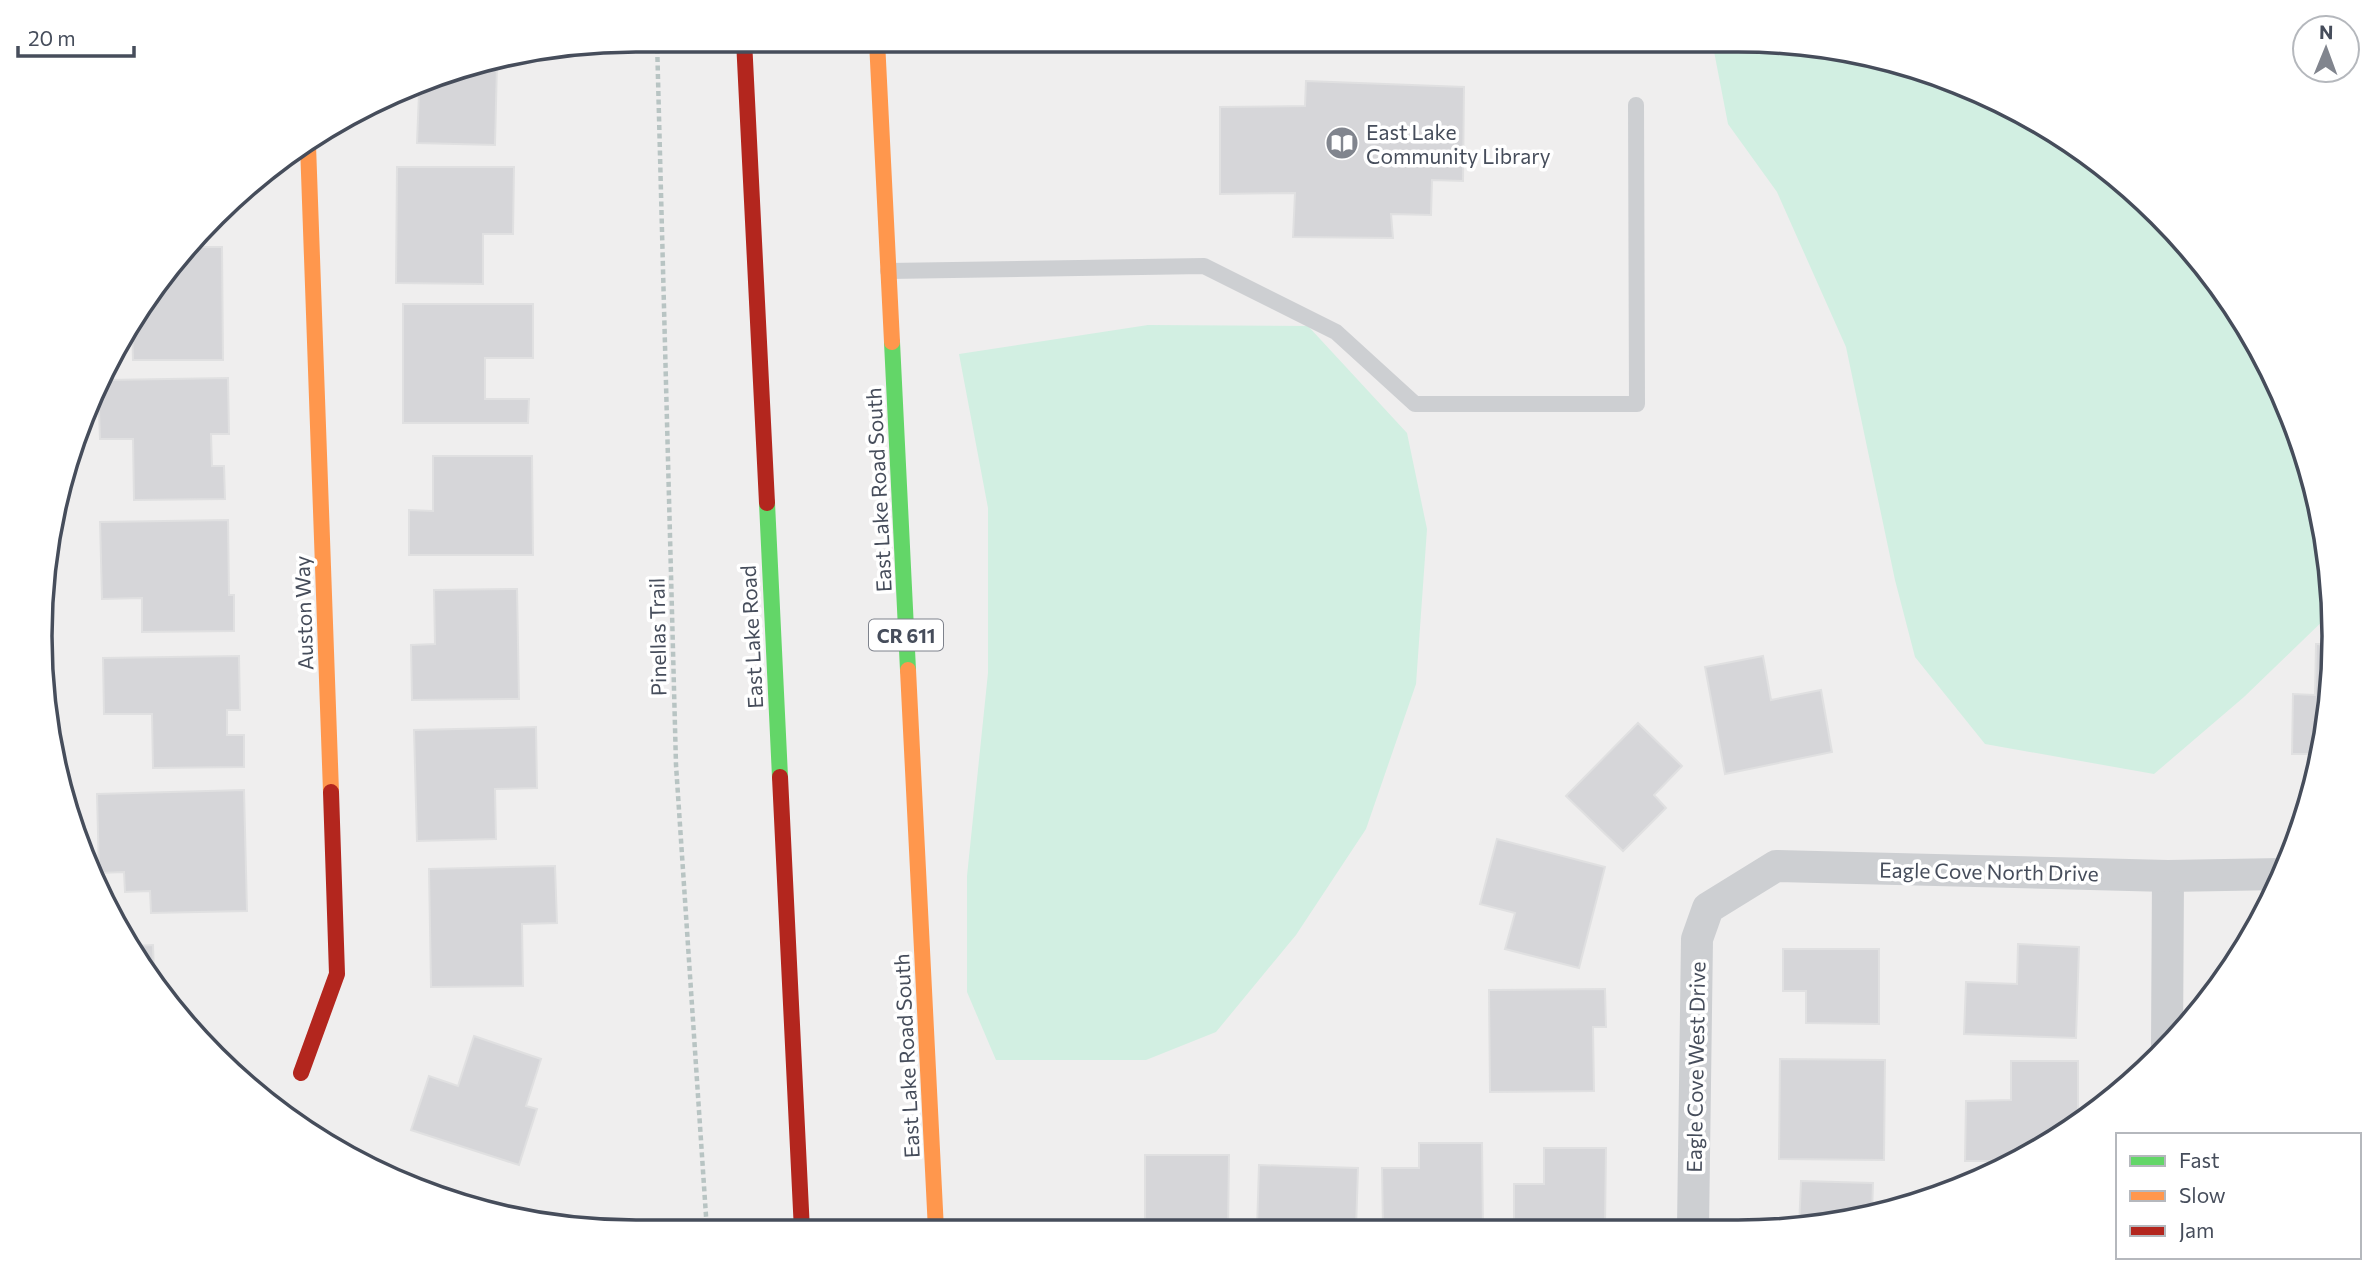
<svg xmlns="http://www.w3.org/2000/svg" width="2375" height="1273" font-family="Commissioner,sans-serif">
<style>
.green{fill:#d2efe2}
.building{fill:#d6d6d9;stroke:#e0e0e1;stroke-width:2}
.lines{fill:none;stroke-linecap:round;stroke-linejoin:round}
.path{stroke:#b8c4c3;stroke-width:4.5;stroke-dasharray:5 3.5;stroke-linecap:butt}
.lane{stroke:#cdcfd2;stroke-width:16}
.street{stroke:#cdcfd2;stroke-width:32}
.fast{stroke:#63d668;stroke-width:16}
.slow{stroke:#ff974d;stroke-width:16}
.jam{stroke:#b3261e;stroke-width:16}
.labels{text-anchor:middle;dominant-baseline:central;stroke-width:7;stroke-linejoin:round;paint-order:stroke}
.shield{fill:#fff;stroke:#7e828c;stroke-width:2}
.shield-label{font-size:19px;font-weight:bold;fill:#464d5b}
.poi-label{font-size:21px;fill:#464d5b;stroke:#fff;text-anchor:start}
.street-label{font-size:21px;fill:#464d5b;stroke:#fff}
.rim{fill:none;stroke:#464d5b;stroke-width:3.5}
</style>
<rect width="100%" height="100%" fill="#efeeee"/>
<!-- green -->
<g class="green">
<polygon points="1712,41 1777,42 1893,61 2036,120 2131,188 2211,273 2273,372 2314,482 2333,597 2333,611 2244,697 2154,774 1985,744 1915,657 1895,580 1846,347 1777,192 1728,124"/>
<polygon points="1148,325 1308,326 1407,433 1427,529 1416,684 1366,829 1296,935 1216,1032 1146,1060 996,1060 967,992 967,876 988,673 988,508 959,354"/>
</g>
<!-- building -->
<g class="building">
<polygon points="497,63 495,145 417,143 419,93 407,92 444,72"/>
<polygon points="1306,81 1464,87 1463,181 1432,180 1431,215 1391,214 1393,238 1293,237 1295,193 1220,194 1220,107 1305,106"/>
<polygon points="397,167 514,167 513,234 483,234 483,284 396,283"/>
<polygon points="195,247 222,247 223,360 133,360 132,325 141,306"/>
<polygon points="403,304 533,304 533,358 485,358 485,399 529,399 528,423 403,423"/>
<polygon points="228,378 229,434 211,434 212,466 224,466 225,499 134,500 133,439 100,439 99,411 93,411 107,380"/>
<polygon points="433,456 532,456 533,555 409,555 409,510 433,511"/>
<polygon points="228,520 229,595 234,595 234,631 142,632 142,598 102,599 100,522"/>
<polygon points="517,589 519,699 412,700 411,645 435,644 434,590"/>
<polygon points="2316,644 2332,644 2330,714 2320,754 2292,754 2293,694 2315,695"/>
<polygon points="239,656 240,710 227,710 227,735 244,735 244,767 153,768 152,714 104,714 103,658"/>
<polygon points="1763,656 1771,700 1821,690 1832,752 1725,774 1705,667"/>
<polygon points="1638,723 1682,766 1654,795 1666,808 1623,851 1566,796"/>
<polygon points="536,727 537,788 495,789 496,839 417,841 414,730"/>
<polygon points="244,790 247,911 151,913 150,891 125,892 124,872 99,873 97,794"/>
<polygon points="1497,839 1605,867 1579,968 1505,949 1515,913 1480,904"/>
<polygon points="555,866 557,923 522,924 523,986 431,987 429,869"/>
<polygon points="2018,944 2079,947 2076,1038 1964,1034 1966,982 2017,984"/>
<polygon points="153,945 154,974 136,946"/>
<polygon points="1783,949 1879,949 1879,1024 1806,1023 1806,991 1783,991"/>
<polygon points="1605,989 1606,1027 1593,1027 1594,1091 1490,1092 1489,990"/>
<polygon points="474,1036 541,1059 526,1106 537,1109 519,1165 411,1130 429,1076 458,1086"/>
<polygon points="1780,1059 1885,1060 1884,1160 1779,1159"/>
<polygon points="2011,1061 2078,1061 2078,1125 2069,1132 2012,1161 1965,1161 1966,1101 2011,1100"/>
<polygon points="1419,1143 1482,1143 1483,1229 1383,1229 1382,1168 1419,1168"/>
<polygon points="1544,1148 1606,1148 1605,1228 1514,1229 1514,1184 1544,1184"/>
<polygon points="1145,1155 1229,1155 1228,1230 1145,1230"/>
<polygon points="1259,1165 1358,1168 1356,1229 1257,1229"/>
<polygon points="1801,1181 1873,1183 1872,1215 1816,1228 1799,1228"/>
</g>
<g class="lines">
<!-- path -->
<polyline class="path" points="657,40 676,765 707,1231"/>
<!-- lane -->
<polyline class="lane" points="888,271 1204,266 1336,332 1415,404 1637,404 1636,105"/>
<!-- street -->
<g class="street">
<polyline points="2167,1047 2168,876"/>
<polyline points="1693,1228 1697,939 1708,908 1776,866 2168,876 2282,874"/>
</g>
<!-- fast -->
<g class="fast">
<polyline points="892,342 908,670"/>
<polyline points="767,503 780,777"/>
</g>
<!-- slow -->
<g class="slow">
<polyline points="877,41 892,342"/>
<polyline points="308,145 331,792"/>
<polyline points="908,670 936,1230"/>
</g>
<!-- jam -->
<g class="jam">
<polyline points="744,40 767,503"/>
<polyline points="780,777 802,1231"/>
<polyline points="301,1073 337,974 331,792"/>
</g>
</g>
<!-- icons -->
<defs>
<symbol id="library-disc" viewBox="-11 -11 22 22"><circle r="9.5" fill="#81858e" stroke="#fff"/><path d="M-6-4Q-3-5.5-.7-3.5V5Q-3 3-6 4ZM6-4Q3-5.5 .7-3.5V5Q3 3 6 4Z" fill="#fff"/></symbol>
</defs>
<g fill-rule="evenodd">
<use href="#library-disc" x="1323" y="124" width="38" height="38"/>
</g>
<g class="labels">
<!-- shield labels -->
<rect class="shield" x="869" y="619.5" width="74" height="31" rx="5"/>
<g class="shield-label">
<text x="906" y="635">CR 611</text>
</g>
<!-- poi labels -->
<g class="poi-label">
<text x="1366" y="131">East Lake<tspan x="1366" dy="24">Community Library</tspan></text>
</g>
<!-- street labels -->
<g class="street-label">
<text transform="translate(878 490) rotate(-93)">East Lake Road South</text>
<text transform="translate(303 613) rotate(-92)">Auston Way</text>
<text transform="translate(657 637) rotate(-91)">Pinellas Trail</text>
<text transform="translate(751 637) rotate(-93)">East Lake Road</text>
<text transform="translate(1989 871) rotate(1)">Eagle Cove North Drive</text>
<text transform="translate(906 1056) rotate(-93)">East Lake Road South</text>
<text transform="translate(1695 1067) rotate(-89)">Eagle Cove West Drive</text>
</g>
</g>
<!-- crop -->
<path d="M0 0H2375V1273H0ZM636 52H1738A584 584 0 0 1 2322 636V636A584 584 0 0 1 1738 1220H636A584 584 0 0 1 52 636V636A584 584 0 0 1 636 52Z" fill="#fff" fill-rule="evenodd"/>
<path class="rim" d="M636 52H1738A584 584 0 0 1 2322 636V636A584 584 0 0 1 1738 1220H636A584 584 0 0 1 52 636V636A584 584 0 0 1 636 52Z"/>
<!-- legend -->
<rect x="2116" y="1133" width="245" height="126" fill="#ffffff" stroke="#b5b8bd" stroke-width="2"/>
<rect x="2130" y="1156" width="35" height="10" fill="#63d668" stroke="#b5b8bd" stroke-width="2"/>
<text x="2179" y="1168" font-size="21" fill="#464d5b">Fast</text>
<rect x="2130" y="1191" width="35" height="10" fill="#ff974d" stroke="#b5b8bd" stroke-width="2"/>
<text x="2179" y="1203" font-size="21" fill="#464d5b">Slow</text>
<rect x="2130" y="1226" width="35" height="10" fill="#b3261e" stroke="#b5b8bd" stroke-width="2"/>
<text x="2179" y="1238" font-size="21" fill="#464d5b">Jam</text>
<!-- north arrow -->
<g transform="translate(2326 49) rotate(1)"><circle r="33" fill="#ffffff" stroke="#b5b8bd" stroke-width="2"/>
<path d="M0-5L12 26L0 18L-12 26Z" fill="#81858e"/>
<text y="-10" font-size="19" font-weight="bold" text-anchor="middle" fill="#464d5b">N</text>
</g>
<!-- scale -->
<path d="M18 46v10h116v-10" fill="none" stroke="#464d5b" stroke-width="3.5"/>
<text x="28" y="46" font-size="21" fill="#464d5b" stroke="#ffffff" stroke-width="5" paint-order="stroke">20 m</text>
</svg>
